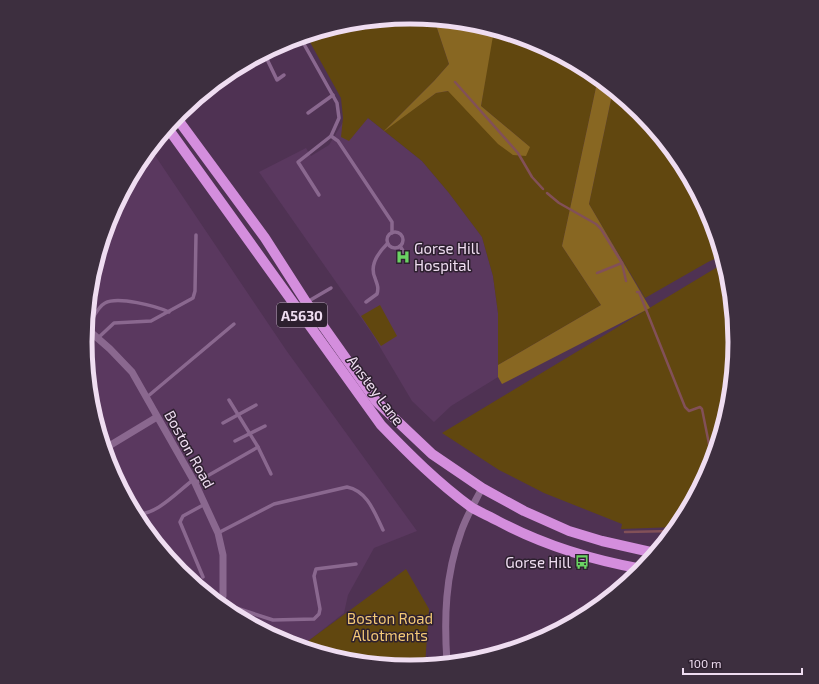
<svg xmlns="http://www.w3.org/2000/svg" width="819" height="684" font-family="'Exo 2',sans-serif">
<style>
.built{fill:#5a385f}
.green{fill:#61470f}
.forest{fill:#886722}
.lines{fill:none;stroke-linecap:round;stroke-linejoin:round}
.stream{stroke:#825058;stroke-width:2.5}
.lane{stroke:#8a688f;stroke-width:3.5}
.street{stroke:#8a688f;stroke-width:7}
.primary{stroke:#d48edd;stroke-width:10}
.labels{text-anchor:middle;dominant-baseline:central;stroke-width:3;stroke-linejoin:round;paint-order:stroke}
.shield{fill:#2d202f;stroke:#b5a4b7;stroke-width:1}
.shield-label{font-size:14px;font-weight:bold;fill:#efddf1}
.poi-label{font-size:15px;fill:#efddf1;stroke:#2d202f;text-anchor:start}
.street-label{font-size:15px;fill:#efddf1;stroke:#2d202f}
.park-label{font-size:15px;fill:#f4c976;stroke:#2d202f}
.rim{fill:none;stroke:#efddf1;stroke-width:5}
</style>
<rect width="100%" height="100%" fill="#4f3253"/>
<!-- built -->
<g class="built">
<polygon points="351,109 368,118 422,161 449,193 482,237 493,276 498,313 498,377 451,406 434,422 412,401 371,332 259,172 306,148 311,156 329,145"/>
<polygon points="150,148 286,350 417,531 374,548 348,595 344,613 307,642 224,605 223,608 180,572 139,522 109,466 91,405 85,342 91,278 109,217 139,161"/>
</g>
<!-- green -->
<g class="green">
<polygon points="410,17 434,19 449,64 434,81 386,129 436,93 448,91 530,147 481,106 493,29 534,42 590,72 598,78 562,246 601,305 498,365 498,313 493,276 482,237 449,193 422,161 368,118 349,141 341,137 343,118 341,98 306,35 346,23"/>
<polygon points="613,90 639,112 680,162 710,218 721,256 708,262 645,298 589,204"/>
<polygon points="724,263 728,279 734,342 728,406 710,467 676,527 621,529 622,524 544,493 499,470 442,433"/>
<polygon points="380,305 397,336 381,346 361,316"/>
<polygon points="406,569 429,609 425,665 409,667 346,661 300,647"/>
</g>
<!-- forest -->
<g class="forest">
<polygon points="434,19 473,23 494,30 481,106 530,147 526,156 513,155 498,144 448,91 436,93 383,132 434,81 449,64"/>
<polygon points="598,78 613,90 589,204 650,308 502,384 498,377 498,365 601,305 562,246"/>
<polygon points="224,605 307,642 300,647 285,642 229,612 223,608"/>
</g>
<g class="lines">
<!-- stream -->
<g class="stream">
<polyline points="455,82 518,153 532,177 543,189"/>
<polyline points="547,193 559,203 596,224 601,229 622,263 626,281"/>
<polyline points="597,273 622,263"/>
<polyline points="637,292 639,292 685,407 689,411 700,407 702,409 712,459"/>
<polyline points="625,532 673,531"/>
</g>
<!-- lane -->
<g class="lane">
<polyline points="300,37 337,103 339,118 331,136 298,162 319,195"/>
<polyline points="264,53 277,80 284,75"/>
<polyline points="308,113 333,95"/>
<polyline points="331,136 338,141 392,222 392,233"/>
<circle cx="395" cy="240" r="8"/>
<polyline points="400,246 408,259"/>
<polyline points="307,302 331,288"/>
<path d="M366,302L377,294C379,287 377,284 375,278C369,265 378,253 387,244"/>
<path d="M87,328C92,321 97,307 105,303C118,296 156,306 169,312"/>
<polyline points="98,338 114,323 151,321 193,298 195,291 196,235"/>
<polyline points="147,397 234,324"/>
<polyline points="223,423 256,405"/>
<polyline points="235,441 265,426"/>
<polyline points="258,447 271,474"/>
<polyline points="195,483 258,447 229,400"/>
<path d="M135,514C156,516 177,492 193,480"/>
<path d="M218,533L274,504L347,487C368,491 375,514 383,530"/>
<polyline points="203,577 180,522 183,516 205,504"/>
<polyline points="221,603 273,620 314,619 319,614 320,609 314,576 316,569 356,564"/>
</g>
<!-- street -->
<g class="street">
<polyline points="86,328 110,349 132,372 195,483 218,533 223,555 223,596 220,605"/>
<polyline points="104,449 157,417"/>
<path d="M447,663C444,618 445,576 461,532C466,517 475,502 482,488"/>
</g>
<!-- primary -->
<g class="primary">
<polyline points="176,117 265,238 306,302 376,401 432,454 482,488 524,511 569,531 602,541 655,553"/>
<path d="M167,127L381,425C409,454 438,483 471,507C479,512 489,516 498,521C543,545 592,560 642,569"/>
</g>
</g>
<!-- icons -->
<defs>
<symbol id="hospital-bare" viewBox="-9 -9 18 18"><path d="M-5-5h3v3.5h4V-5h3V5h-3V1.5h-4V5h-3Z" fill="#6ad363" stroke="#2d202f" stroke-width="2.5" paint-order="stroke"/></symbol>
<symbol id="bus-bare" viewBox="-9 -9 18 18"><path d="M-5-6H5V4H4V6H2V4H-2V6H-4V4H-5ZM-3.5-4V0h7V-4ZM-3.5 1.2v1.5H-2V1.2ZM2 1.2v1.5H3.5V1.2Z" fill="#6ad363" stroke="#2d202f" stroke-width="2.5" paint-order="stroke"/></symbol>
</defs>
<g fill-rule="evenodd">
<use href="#hospital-bare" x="393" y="247" width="20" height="20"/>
<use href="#bus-bare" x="572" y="552" width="20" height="20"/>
</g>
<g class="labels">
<!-- shield labels -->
<rect class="shield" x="277" y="303" width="50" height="24" rx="3"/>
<g class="shield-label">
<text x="302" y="315">A5630</text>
</g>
<!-- poi labels -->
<g class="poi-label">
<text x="414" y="248">Gorse Hill<tspan x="414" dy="17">Hospital</tspan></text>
<text x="571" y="562" text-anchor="end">Gorse Hill</text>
</g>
<!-- street labels -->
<g class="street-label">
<text transform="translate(376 390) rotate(53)">Anstey Lane</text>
<text transform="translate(190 449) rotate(61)">Boston Road</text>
</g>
<!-- park labels -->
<g class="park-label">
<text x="390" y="618">Boston Road<tspan x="390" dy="17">Allotments</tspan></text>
</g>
</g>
<!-- crop -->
<path d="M0 0H819V684H0ZM92 342a318 318 0 1 1 636 0a318 318 0 1 1-636 0Z" fill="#3d2f3f" fill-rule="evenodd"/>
<path class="rim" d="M92 342a318 318 0 1 1 636 0a318 318 0 1 1-636 0Z"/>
<!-- scale -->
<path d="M683 668v6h119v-6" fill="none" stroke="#efddf1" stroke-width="2"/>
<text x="689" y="668" font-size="12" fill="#efddf1" stroke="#2d202f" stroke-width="3" paint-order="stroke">100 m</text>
</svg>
